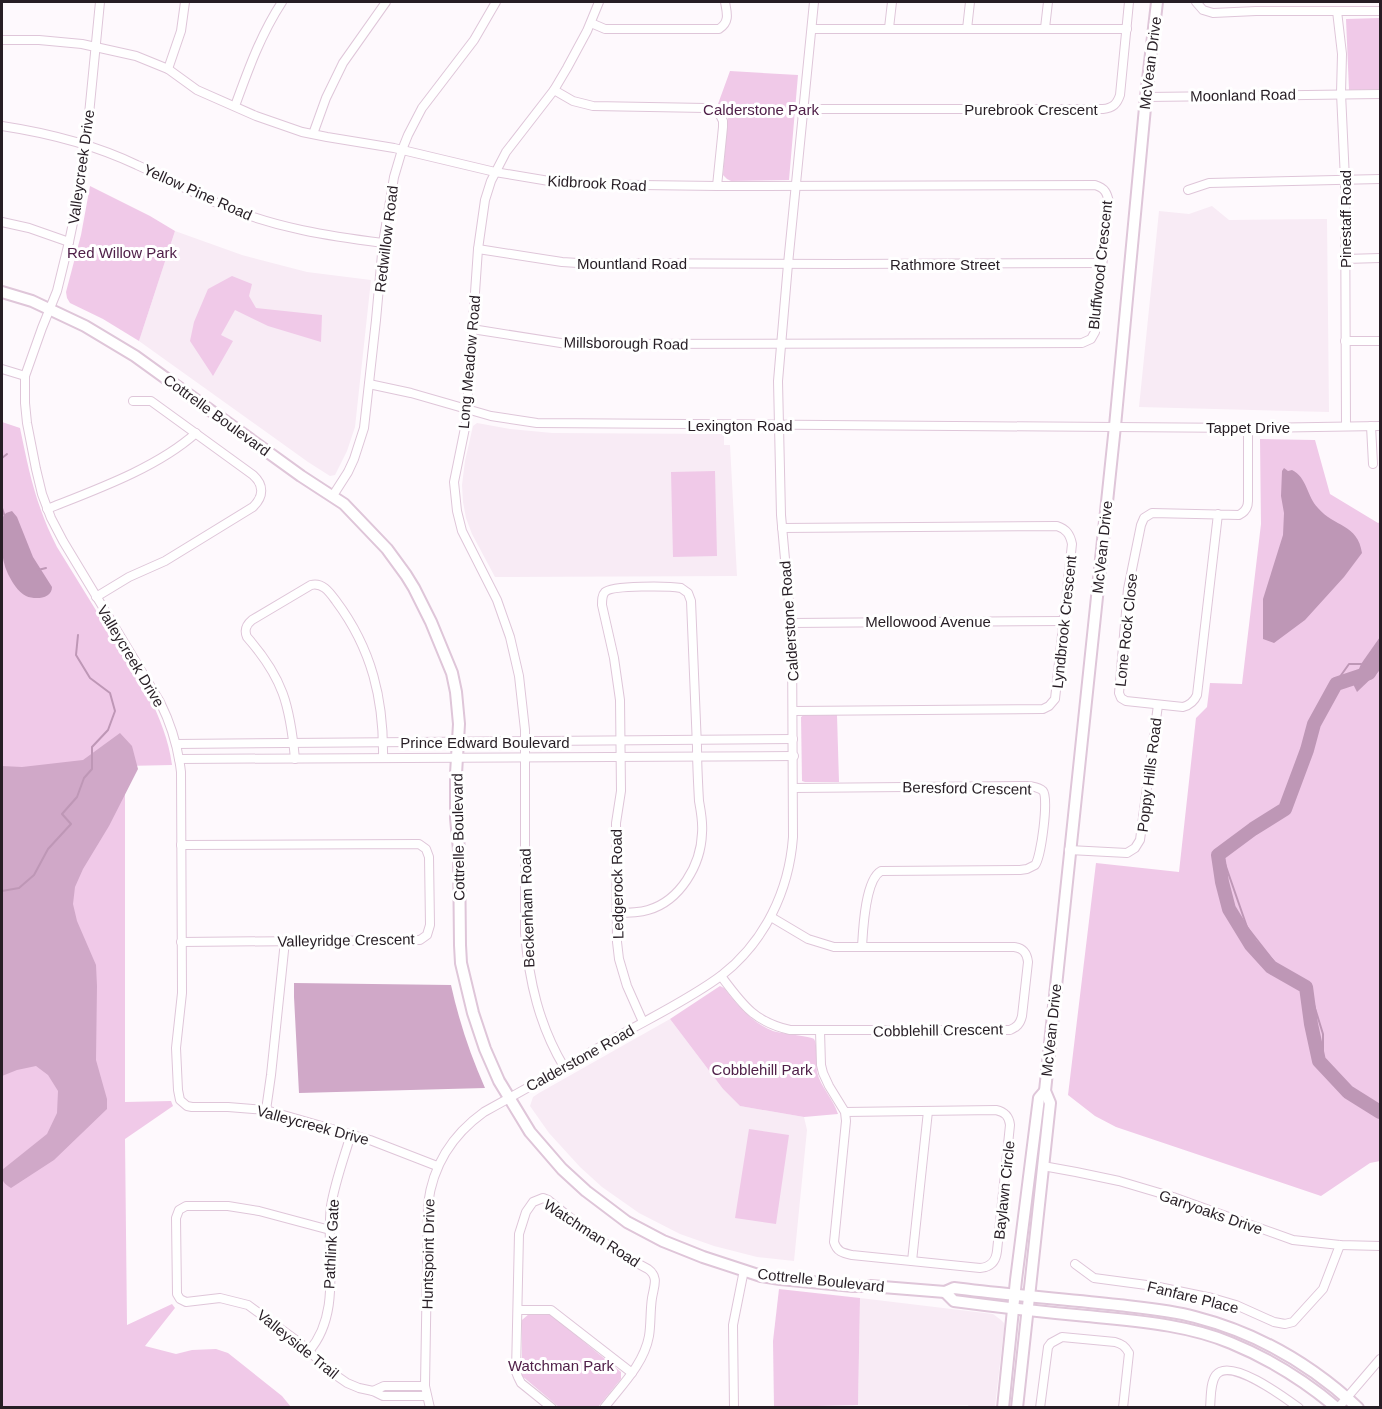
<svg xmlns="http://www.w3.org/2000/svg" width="1382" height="1409" font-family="Helvetica,sans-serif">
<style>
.built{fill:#f8ebf5}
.green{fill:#f0c9e8}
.forest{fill:#d0a8c8}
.water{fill:#be97b6}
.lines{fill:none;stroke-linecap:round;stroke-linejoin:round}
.stream{stroke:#be97b6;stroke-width:2}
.river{stroke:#be97b6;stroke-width:14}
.minor-casing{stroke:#dfc6d9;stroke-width:10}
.secondary-casing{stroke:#dfc6d9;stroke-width:14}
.minor{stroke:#fff;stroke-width:8}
.secondary{stroke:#fff;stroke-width:10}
.labels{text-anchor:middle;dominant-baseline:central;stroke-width:6;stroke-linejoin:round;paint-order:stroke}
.street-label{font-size:15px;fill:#271e25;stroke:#fff}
.park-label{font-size:15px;fill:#502049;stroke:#fff}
</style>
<rect width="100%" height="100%" fill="#fef9fd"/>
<!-- built -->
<g class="built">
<polygon points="1212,206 1229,220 1327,219 1329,412 1139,407 1159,211 1189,214"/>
<polygon points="175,231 242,255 307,272 371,280 355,427 347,451 335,475 330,476 308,462 139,341"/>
<polygon points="477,423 510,429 552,433 724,434 724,445 730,445 737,576 495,577 472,534 466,518 463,502 462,485 465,461 473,426"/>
<polygon points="670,1019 723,1089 740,1106 804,1117 807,1130 794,1261 757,1257 714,1246 680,1234 639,1213 602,1187 580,1167 549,1133 530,1106 533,1097 539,1093"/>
<polygon points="860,1298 993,1314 1001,1320 1004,1323 1004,1329 995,1407 969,1407 968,1405 858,1405"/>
</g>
<!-- green -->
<g class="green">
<polygon points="1380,18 1380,90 1349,90 1346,19"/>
<polygon points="730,71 798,75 789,180 731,181 727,179 723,175 728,116 723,107 718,104"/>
<polygon points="90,186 150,216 175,231 139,341 103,319 70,303 67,298 66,292 81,235"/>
<polygon points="232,276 252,284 249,296 256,308 322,315 321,342 268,326 235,310 221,335 233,341 213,376 190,341 194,322 208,289"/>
<path d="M2,422L20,428C29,472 36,506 57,547L150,698C160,719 169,741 172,765L125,766V1102L171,1101L173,1106L125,1139L127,1325L172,1304L175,1308L145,1346L176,1354L192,1350L216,1349L228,1353L282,1396L291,1407H2Z"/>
<polygon points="1260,439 1315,440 1330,494 1378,523 1380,522 1380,1161 1370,1163 1321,1196 1116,1127 1095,1116 1068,1095 1096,863 1179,872 1196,718 1207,707 1210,683 1242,684 1261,524"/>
<polygon points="715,471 717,556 673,557 671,472"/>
<polygon points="804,715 837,715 839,782 805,782 802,781 801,717"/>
<path d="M720,986L724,988C738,1006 751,1022 773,1031C781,1034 811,1036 814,1039C818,1045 816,1064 817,1072C821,1088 833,1098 838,1114L804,1117L740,1106L723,1089L670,1019Z"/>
<polygon points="749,1129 789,1135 776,1224 735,1218"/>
<polygon points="779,1289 860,1298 858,1405 774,1407 773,1341"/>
<polygon points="529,1314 551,1315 621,1372 621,1379 598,1407 560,1408 522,1376 522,1320"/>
</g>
<!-- forest -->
<g class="forest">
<path d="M120,733L132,746L138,769L109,826L83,869L75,887L73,904L77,921L96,965L97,986L96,1060L107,1099V1109L54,1160L11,1188C3,1183 1,1180 2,1170L47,1134L57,1113L58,1091L48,1075L36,1066L17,1070L2,1076V766L22,767L83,760Z"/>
<path d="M294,983L451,985C459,1021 470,1054 485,1088L299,1093L294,997Z"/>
</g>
<!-- water -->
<g class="water">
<path d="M1284,468L1288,471L1292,470C1307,477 1307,497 1318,508C1334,527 1358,524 1362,553L1344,577L1305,620L1274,643L1263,639V599L1283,535L1284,513L1281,496L1282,471Z"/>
<path d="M12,511L17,517L33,557L52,587C52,599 35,600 26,596C18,592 12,582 8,574C0,557 1,537 2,518L6,513Z"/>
<polygon points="1380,637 1380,670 1357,692 1353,684 1361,664"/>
</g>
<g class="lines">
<!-- stream -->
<g class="stream">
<polyline points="2,458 7,454"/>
<polyline points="2,508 5,517"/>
<polyline points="38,570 46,568"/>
<polyline points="1361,664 1349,664 1312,716 1309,748 1301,781 1289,801 1268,821 1241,835 1228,847 1223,858 1247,927 1275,963 1301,980 1314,1005 1323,1034 1323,1060 1330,1069 1362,1098"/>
<polyline points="2,891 19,888 34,875 48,849 71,824 62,814 77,797 84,778 92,769 92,747 108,730 115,711 110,693 90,678 76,655 78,635"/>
</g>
<!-- river -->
<polyline class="river" points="1380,655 1369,673 1336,684 1314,724 1307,750 1285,809 1253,829 1218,855 1222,882 1229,909 1251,945 1271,967 1306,987 1311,1024 1319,1061 1348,1092 1380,1112"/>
<defs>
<g id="minor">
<path d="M100,2L86,145L78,199L69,242L57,291L42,328L25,376V403L27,423L36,469L42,494L51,518L63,541L160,702C171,724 178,747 181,772L182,993L176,1048L178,1090L180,1100L187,1106L192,1107H228L266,1110L370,1140L437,1166"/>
<polyline points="1196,2 1203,10 1213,13 1256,11 1380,11"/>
<polyline points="1337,11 1342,54 1341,93 1345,180 1346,426"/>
<path d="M591,23L605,29H719C730,22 727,13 725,2"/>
<polyline points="889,28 892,2"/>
<polyline points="1045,28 1048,2"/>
<polyline points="812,29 1127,29"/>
<polyline points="967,29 970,2"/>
<path d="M2,40H39L82,44L136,56L168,69L197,90L256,116L302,132L327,137L394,148L495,172L567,184L717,186L1095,185C1105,188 1107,193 1109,202L1095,332L1091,339L1082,343L584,344H567L472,329"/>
<polyline points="168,69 181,31 185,2"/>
<polyline points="554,90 573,101 593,106 706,108 718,111 723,121 723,127 717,186"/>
<polyline points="1146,97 1380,94"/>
<path d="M235,106C248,70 261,34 282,2"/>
<path d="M804,109H1103C1113,108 1117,104 1120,95L1129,2"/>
<path d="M2,126C48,133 95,145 137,165C166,178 194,194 224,206C276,228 328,236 383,243"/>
<polyline points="313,134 326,98 343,63 386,2"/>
<polyline points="1188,190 1209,183 1380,179"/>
<polyline points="2,222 29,228 69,242"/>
<polyline points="478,249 562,262 578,263 841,264 1102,263"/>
<polyline points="1345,259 1380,258"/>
<polyline points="1345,341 1380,341"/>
<polyline points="2,369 25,376"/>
<polyline points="369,384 411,393 491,416 537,423 1248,428 1380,426"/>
<polyline points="1371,426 1373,464"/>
<polyline points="332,497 348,472 354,459 364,428 376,320 383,243 394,177 402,150 408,135 422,108 474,40 496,2"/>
<path d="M47,509C95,490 157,468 196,433"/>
<path d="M1218,514L1197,695C1194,702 1190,705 1183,707L1126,701L1121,698L1119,693L1128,589L1141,525L1144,518L1152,513L1239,515C1245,512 1248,508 1248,501V428"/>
<path d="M782,528L1057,526C1066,529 1070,534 1072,544L1055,699L1049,706L1043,709L793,711"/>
<path d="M96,597L129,577L165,561L253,507C264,496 264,485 253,475L151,401H133"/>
<polyline points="791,623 1064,621"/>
<polyline points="176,744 793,739"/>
<polyline points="179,759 794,756"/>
<path d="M295,759C290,705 283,678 247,637C244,630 246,625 252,620L311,585C323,582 330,593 336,601C372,649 384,700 383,758"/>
<path d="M794,788L1029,786C1034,787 1039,787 1043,791C1049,798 1041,858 1035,865L1027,869L1020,870L881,871C865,880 863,930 862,947"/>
<polyline points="181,845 419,844 426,849 429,857 430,925 427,935 420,940 417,940 181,942"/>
<polyline points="1069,850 1127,853 1135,848 1140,840 1158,705"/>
<path d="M616,913C626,913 638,913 648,910C680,901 701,865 702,833C703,822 701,812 699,801C698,783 697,765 697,747C695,698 693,649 691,601L688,593L681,588C670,586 612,585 605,592C602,595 602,600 602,605L614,658L620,700L621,791L616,823L617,942L619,959L627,986L643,1022"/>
<path d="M721,976C742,1004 754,1022 790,1030H1010C1017,1027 1020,1024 1022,1016L1028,962C1027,953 1023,948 1014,947H834L808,939L771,917"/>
<path d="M820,1031L821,1065L823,1073L829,1086L845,1112L846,1121L834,1242C837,1252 843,1253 852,1255L980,1268C991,1267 996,1261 997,1251L1010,1125C1009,1116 1005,1112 996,1110L845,1112"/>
<path d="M564,1067C539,1025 529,981 525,933V730L519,676L510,637L497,600L462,531L457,511L454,482L466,423L478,249L485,200L491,181L506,152L554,90L567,68L587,31L599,2"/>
<polyline points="266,1110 271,1075 285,941"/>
<polyline points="1043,1166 1076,1172 1119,1181 1173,1197 1293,1240 1340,1245 1380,1246"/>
<polyline points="330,1230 259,1211 228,1206 186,1206 179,1210 176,1218 177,1294 180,1299 186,1302 220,1298 248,1305 300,1343 334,1374 347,1383 359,1388 373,1391 383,1396 427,1396"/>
<polyline points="912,1261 928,1111"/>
<polyline points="1075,1264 1094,1278 1154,1286 1212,1298 1236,1305 1274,1322 1285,1324 1293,1322 1323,1289 1340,1245"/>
<polyline points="518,1310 551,1310 632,1373"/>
<path d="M309,1351C343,1312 325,1253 331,1206C335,1182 344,1158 351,1134"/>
<polyline points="373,1391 384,1386 425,1386"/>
<path d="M430,1408L425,1386L428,1204C433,1164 452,1135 484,1112C531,1086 577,1060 624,1033C656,1015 693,997 722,975C765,941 789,891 793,837L792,636L781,515L778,381L788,264L814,2"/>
<path d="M552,1408L521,1383L518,1377L516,1372L519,1234L526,1212L533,1202L543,1198L548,1200C580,1226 611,1250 648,1269C659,1277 654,1286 652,1298C650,1311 651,1324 649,1336C644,1364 621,1386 604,1408"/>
<polyline points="734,1408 733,1325 744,1270"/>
<path d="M1040,1408L1048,1347L1051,1343L1062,1337L1115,1342C1122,1344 1125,1346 1129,1353L1123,1408"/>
<path d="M1210,1408C1211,1398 1210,1383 1216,1375C1230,1357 1284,1397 1299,1408"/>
<polyline points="1338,1408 1380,1359"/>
</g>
<g id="secondary">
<path d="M2,292L32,301L85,326L135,356L301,476L344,504L387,549L406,575L414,588L431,622L452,673L456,692L459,724L456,774V818L459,850L460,945L461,963L473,1013L485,1049L499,1081L530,1132L562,1169L586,1191L627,1222L663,1241L703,1257L761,1276L780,1279L853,1286H870L945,1292L954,1288C1009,1295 1063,1299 1118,1305C1144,1308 1170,1310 1195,1317C1257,1333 1311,1364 1358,1408"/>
<path d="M945,1292L954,1301C999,1307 1043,1312 1087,1316C1135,1321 1186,1324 1231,1343C1270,1359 1305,1381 1337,1408"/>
<polyline points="1003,1408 1016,1280 1039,1098 1045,1091"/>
<polyline points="1017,1408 1050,1103 1045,1091 1115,426 1146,97 1157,2"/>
</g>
</defs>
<!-- minor casing -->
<use href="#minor" class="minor-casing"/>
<!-- secondary casing -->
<use href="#secondary" class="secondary-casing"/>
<!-- minor -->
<use href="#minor" class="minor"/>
<!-- secondary -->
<use href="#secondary" class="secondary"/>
</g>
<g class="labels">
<!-- street labels -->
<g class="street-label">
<text transform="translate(1150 63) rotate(-83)">McVean Drive</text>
<text transform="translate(1243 95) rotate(-1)">Moonland Road</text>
<text x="1031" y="109">Purebrook Crescent</text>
<text transform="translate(81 167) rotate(-82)">Valleycreek Drive</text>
<text transform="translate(597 183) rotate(3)">Kidbrook Road</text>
<text transform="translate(198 192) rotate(24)">Yellow Pine Road</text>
<text transform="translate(1345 219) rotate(-90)">Pinestaff Road</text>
<text transform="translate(386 239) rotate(-83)">Redwillow Road</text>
<text x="632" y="263">Mountland Road</text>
<text x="945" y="264">Rathmore Street</text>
<text transform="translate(1100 265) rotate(-84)">Bluffwood Crescent</text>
<text transform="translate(626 343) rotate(1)">Millsborough Road</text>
<text transform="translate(469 362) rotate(-85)">Long Meadow Road</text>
<text transform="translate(217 415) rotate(36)">Cottrelle Boulevard</text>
<text x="740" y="425">Lexington Road</text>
<text x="1248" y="427">Tappet Drive</text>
<text transform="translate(1102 547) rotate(-84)">McVean Drive</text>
<text transform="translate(789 621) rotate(-94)">Calderstone Road</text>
<text x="928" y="621">Mellowood Avenue</text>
<text transform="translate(1064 622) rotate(-84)">Lyndbrook Crescent</text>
<text transform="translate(1126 630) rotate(-84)">Lone Rock Close</text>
<text transform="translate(131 656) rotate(59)">Valleycreek Drive</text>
<text x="485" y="742">Prince Edward Boulevard</text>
<text transform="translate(1149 775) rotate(-83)">Poppy Hills Road</text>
<text transform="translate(967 788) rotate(1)">Beresford Crescent</text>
<text transform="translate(458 837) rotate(-91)">Cottrelle Boulevard</text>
<text transform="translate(617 884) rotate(-91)">Ledgerock Road</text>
<text transform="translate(527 908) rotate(-92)">Beckenham Road</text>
<text transform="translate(346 940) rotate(-1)">Valleyridge Crescent</text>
<text transform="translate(938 1030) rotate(-1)">Cobblehill Crescent</text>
<text transform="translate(1051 1030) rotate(-84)">McVean Drive</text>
<text transform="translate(580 1058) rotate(-29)">Calderstone Road</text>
<text transform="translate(313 1125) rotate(15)">Valleycreek Drive</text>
<text transform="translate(1004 1190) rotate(-84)">Baylawn Circle</text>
<text transform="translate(1211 1212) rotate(19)">Garryoaks Drive</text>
<text transform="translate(592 1233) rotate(33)">Watchman Road</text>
<text transform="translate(331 1244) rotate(-87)">Pathlink Gate</text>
<text transform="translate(428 1254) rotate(-89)">Huntspoint Drive</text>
<text transform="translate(821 1280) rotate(6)">Cottrelle Boulevard</text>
<text transform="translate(1193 1297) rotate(14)">Fanfare Place</text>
<text transform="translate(298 1344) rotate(39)">Valleyside Trail</text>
</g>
<!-- park labels -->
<g class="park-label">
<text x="761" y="109">Calderstone Park</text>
<text x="122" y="252">Red Willow Park</text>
<text x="762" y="1069">Cobblehill Park</text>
<text x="561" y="1365">Watchman Park</text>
</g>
</g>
<!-- border -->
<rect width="1382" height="1409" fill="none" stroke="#271e25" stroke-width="6"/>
</svg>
